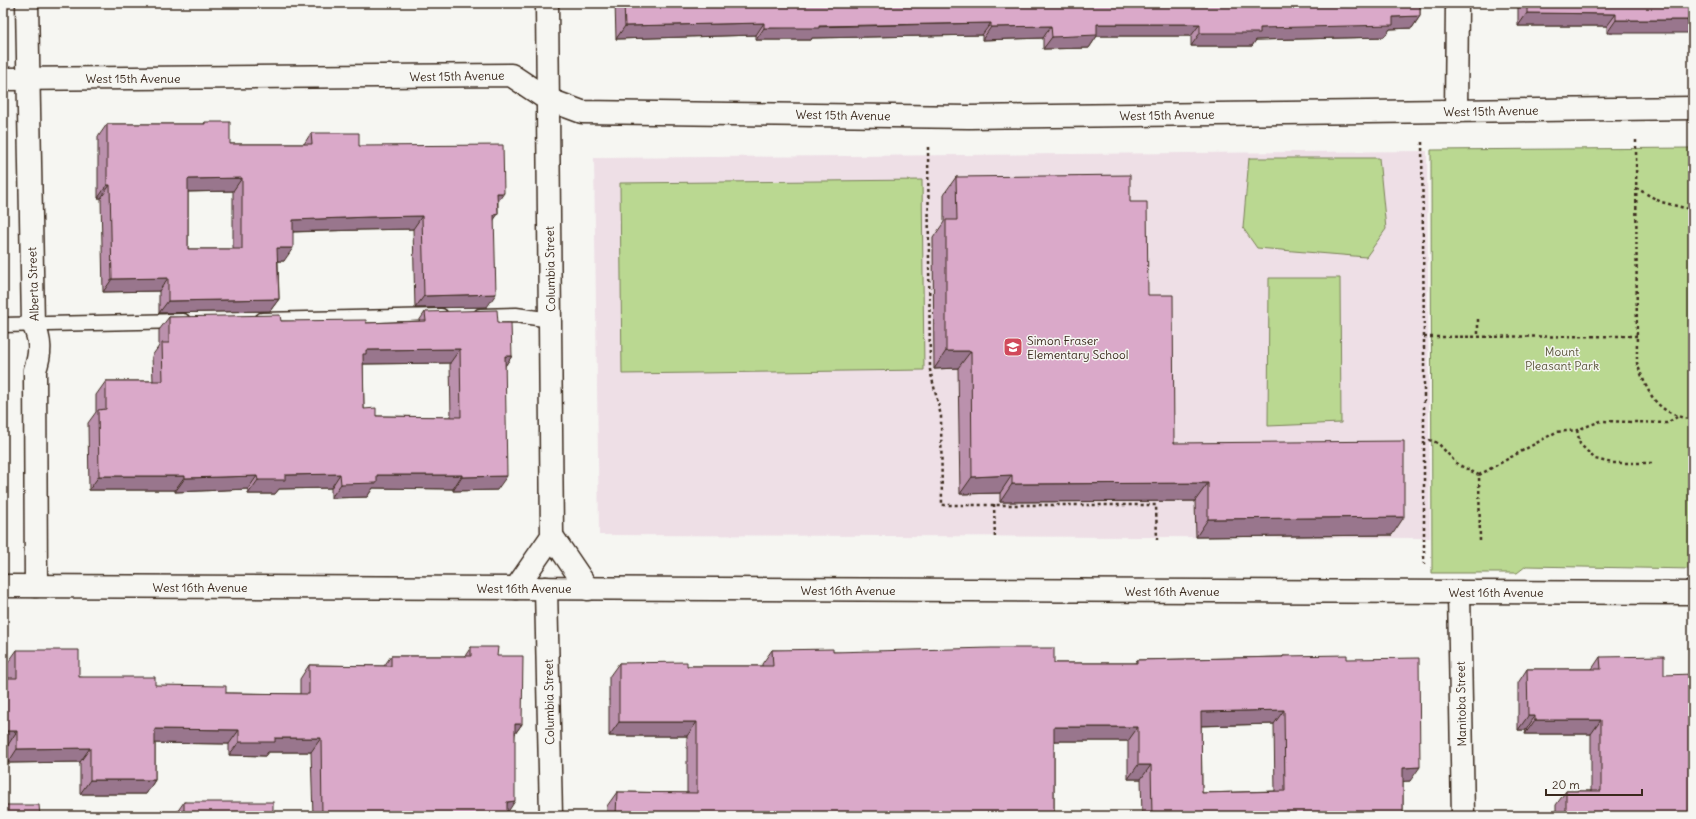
<svg xmlns="http://www.w3.org/2000/svg" width="1696" height="819" font-family="Delius,sans-serif">
<style>
.built{fill:#eedfe6}
.green{fill:#bad891;stroke:#7a8158}
.lines{fill:none;stroke-linecap:round;stroke-linejoin:round}
.service-casing{stroke:#3b2a1e;stroke-width:17}
.minor-casing{stroke:#3b2a1e;stroke-width:25}
.tertiary-casing{stroke:#3b2a1e;stroke-width:25}
.path{stroke:#3b2a1e;stroke-width:2.5;stroke-dasharray:3 3;stroke-linecap:butt}
.service{stroke:#f6f6f2;stroke-width:14}
.minor{stroke:#f6f6f2;stroke-width:22}
.tertiary{stroke:#f6f6f2;stroke-width:22}
.wall{fill:#bb91ad;stroke:#3b2a1e;fill-rule:evenodd}
.shaded-wall{fill:#99768d;stroke:#3b2a1e}
.building{fill:#daa9c9;stroke:#3b2a1e;fill-rule:evenodd}
.labels{text-anchor:middle;dominant-baseline:central;stroke-width:3;stroke-linejoin:round;paint-order:stroke}
.street-label{font-size:12px;fill:#3b2a1e;stroke:#f6f6f2}
.poi-label{font-size:12px;fill:#3b2a1e;stroke:#f6f6f2;text-anchor:start}
.park-label{font-size:12px;fill:#5b563b;stroke:#f6f6f2}
</style>
<rect width="100%" height="100%" fill="#f6f6f2"/>
<filter id="ink" filterUnits="userSpaceOnUse"><feTurbulence type="fractalNoise" baseFrequency=".025" numOctaves="2"/><feDisplacementMap in="SourceGraphic" scale="8" xChannelSelector="R" yChannelSelector="G"/><feConvolveMatrix kernelMatrix="1 2 1 2 8 2 1 2 1" color-interpolation-filters="sRGB"/></filter>
<g filter="url(#ink)">
<!-- built -->
<polygon class="built" points="1427,151 1430,538 599,535 594,158"/>
<!-- green -->
<g class="green">
<polygon points="1693,148 1693,569 1526,566 1517,573 1432,573 1431,150"/>
<polygon points="1249,158 1379,158 1386,229 1366,257 1257,248 1243,228"/>
<polygon points="922,180 924,370 622,374 620,183"/>
<polygon points="1269,278 1340,278 1341,423 1268,426"/>
</g>
<g class="lines">
<defs>
<g id="service">
<polyline points="480,316 516,315 551,320"/>
<polyline points="262,320 441,316"/>
<polyline points="3,325 183,321"/>
</g>
<g id="minor">
<path d="M27,3L33,324C41,340 41,353 35,370L36,586"/>
<polyline points="3,79 511,75 547,99 582,112 969,117 1693,108"/>
<polyline points="1456,112 1457,3"/>
<polyline points="552,536 588,589"/>
<polyline points="516,588 552,536 547,3"/>
<polyline points="546,588 551,816"/>
<polyline points="1459,592 1463,816"/>
</g>
<polyline id="tertiary" points="3,586 1693,593"/>
</defs>
<!-- service casing -->
<use href="#service" class="service-casing"/>
<!-- minor casing -->
<use href="#minor" class="minor-casing"/>
<!-- tertiary casing -->
<use href="#tertiary" class="tertiary-casing"/>
<!-- path -->
<g class="path">
<path d="M1636,140L1637,363C1649,396 1656,413 1693,420"/>
<polyline points="1422,142 1424,337 1424,564"/>
<polyline points="928,147 930,370 941,416 942,505 1156,505 1157,540"/>
<polyline points="1636,188 1661,202 1693,210"/>
<polyline points="1478,319 1478,337"/>
<polyline points="1424,337 1637,336"/>
<polyline points="1577,430 1580,444 1595,459 1612,463 1654,463"/>
<polyline points="1423,438 1438,443 1457,464 1479,475"/>
<polyline points="994,504 995,540"/>
<polyline points="1480,541 1479,475 1556,432 1577,430 1601,421 1667,423 1677,417"/>
</g>
<!-- service -->
<use href="#service" class="service"/>
<!-- minor -->
<use href="#minor" class="minor"/>
<!-- tertiary -->
<use href="#tertiary" class="tertiary"/>
</g>
<!-- wall -->
<g class="wall">
<polygon points="615,3 1420,3 1420,16 1412,28 1390,29 1384,37 1256,40 1252,46 1191,46 1191,36 1097,36 1089,48 1043,49 1043,38 982,40 982,35 812,38 811,40 756,40 756,35 616,39"/>
<polygon points="1518,3 1693,3 1607,33 1607,26 1518,26"/>
<path d="M205,122L230,144H304L311,133L359,146L498,202V214L494,219L487,307L415,308L413,229L360,230L293,232L284,261H278L279,299L270,311L159,313V291L103,292L101,198H98V137L107,124H204ZM233,191V249H188V192Z"/>
<polygon points="956,177 1130,202 1174,443 1392,535 1196,537 1195,501 1000,502 1000,493 960,494 958,368 934,369 933,238 944,222 944,194"/>
<path d="M425,312L498,323L512,356L505,366L497,490L453,491V489L373,488L367,497L331,498V488L279,489L275,494H248V489L175,492V490H89L88,423L96,412V395L106,381H153L152,356L159,346V330L169,317L281,321L366,323L419,321ZM450,363L451,417L376,416L364,409L363,364Z"/>
<polygon points="471,647 497,656 522,724 515,734 507,816 313,816 311,752 268,752 265,756 229,755 229,744 155,743 155,780 146,794 80,794 80,762 8,763 8,745 3,744 3,678 7,678 7,664 17,650 79,677 226,693 300,694 300,679 309,665 384,666 391,656 465,656"/>
<path d="M772,650L833,652L1054,663H1135L1137,660L1282,657L1283,656L1347,659L1410,781H1403V816H1142L1141,779H1128V741H1054V816H607V806L617,792L687,793V736H609V677L619,663L687,666H762V664ZM1274,724L1275,791L1202,793L1201,726Z"/>
<polygon points="1600,657 1664,675 1693,816 1556,816 1556,805 1566,791 1591,791 1591,734 1525,734 1526,730 1518,730 1518,683 1527,669 1592,669"/>
<polygon points="184,802 273,816 177,816 177,812"/>
</g>
<!-- shaded-wall -->
<g class="shaded-wall">
<polygon points="1527,13 1616,14 1607,26 1518,26"/>
<polygon points="1420,16 1412,28 1390,29 1384,37 1256,40 1252,46 1191,46 1200,33 1260,28 1393,17"/>
<polygon points="1616,20 1693,20 1693,33 1607,33"/>
<polygon points="764,23 756,35 616,39 625,26"/>
<polygon points="991,23 982,35 812,38 811,40 756,40 764,28"/>
<polygon points="1097,24 1200,24 1191,36 1097,36 1089,48 1043,49 1052,37"/>
<polygon points="1051,26 1043,38 982,40 991,27"/>
<polygon points="242,178 233,191 179,192 188,179"/>
<polygon points="107,185 110,185 101,198 98,198"/>
<polygon points="497,193 504,193 495,206"/>
<polygon points="498,214 489,227 494,215"/>
<polygon points="422,216 413,229 360,230 284,232 293,220 369,217"/>
<polygon points="277,248 293,248 284,261 268,261"/>
<polygon points="168,278 159,291 103,292 112,279"/>
<polygon points="496,294 487,307 415,308 424,296"/>
<polygon points="279,299 270,311 159,313 168,301"/>
<polygon points="460,349 450,363 359,364 353,367 366,350"/>
<polygon points="946,351 971,351 958,368 934,369"/>
<polygon points="505,356 512,356 503,369"/>
<polygon points="340,474 331,488 279,489 275,494 248,494 258,480 285,475"/>
<polygon points="377,475 462,475 453,489 373,488 367,497 331,498 341,484"/>
<polygon points="1012,475 1000,493 960,494 972,477"/>
<polygon points="99,476 185,476 175,490 89,490"/>
<polygon points="257,476 248,489 175,492 185,478"/>
<polygon points="507,476 497,490 453,491 462,477"/>
<polygon points="1208,483 1195,501 1000,502 1012,484"/>
<polygon points="1404,517 1392,535 1196,537 1208,519"/>
<polygon points="1284,710 1274,724 1191,726 1201,712"/>
<polygon points="1528,716 1535,716 1526,730 1518,730"/>
<polygon points="1535,720 1601,720 1591,734 1525,734"/>
<polygon points="619,722 697,722 687,736 609,736"/>
<polygon points="515,724 522,724 512,738"/>
<polygon points="1054,727 1138,727 1128,741 1044,741"/>
<polygon points="155,729 239,730 229,744 146,743"/>
<polygon points="3,731 17,731 8,745 3,744"/>
<polygon points="275,738 321,738 311,752 268,752 265,756 229,755 239,742"/>
<polygon points="90,748 80,762 8,763 17,749"/>
<polygon points="1138,765 1151,765 1141,779 1128,779"/>
<polygon points="1420,767 1410,781 1393,782 1403,768"/>
<polygon points="90,780 155,780 146,794 80,794"/>
<polygon points="515,801 506,815 507,802"/>
</g>
<!-- building -->
<g class="building">
<polygon points="624,3 1420,3 1420,16 1393,17 1393,25 1260,28 1260,33 1200,33 1200,24 1097,24 1097,35 1052,37 1051,26 991,27 991,23 819,26 819,28 764,28 764,23 625,26"/>
<polygon points="1527,3 1693,3 1693,20 1616,20 1616,14 1527,13"/>
<path d="M205,122H230V144H312L311,133H359V146L503,145L504,193H497L498,214L494,215L496,294L424,296L422,216L369,217L293,220V248H277L279,299L168,301V278L112,279L110,185H107V124H205ZM242,178V249H188V179Z"/>
<polygon points="1130,175 1130,202 1147,202 1148,295 1173,295 1174,443 1404,441 1404,517 1208,519 1208,483 1012,484 1012,475 972,477 971,351 946,351 946,220 957,220 956,177"/>
<path d="M497,310L498,323H511L512,356H505L507,476L462,477V475H377V483L341,484L340,474L285,475V480H258L257,476L185,478V476H99L98,410L106,409V381H163L162,343H169V317L280,315L281,321L366,320V323L426,321L425,312ZM460,349L461,417L376,416V408L364,409L363,354H366V350Z"/>
<polygon points="471,647 498,647 497,656 523,656 522,724 515,724 515,801 507,802 507,816 322,816 321,738 275,738 275,742 239,742 239,730 155,729 155,780 90,780 90,748 17,749 17,731 3,731 3,678 17,678 17,650 79,650 79,677 155,677 155,685 226,686 226,693 309,694 309,665 391,666 391,656 471,656"/>
<path d="M991,648H1054V663H1137V660L1283,657V656L1347,655V659L1419,658L1420,767L1403,768V816H1152L1151,765H1138V727H1054V816H616L617,792L697,793V722H619V663L687,662V666H773L772,650L833,649V652ZM1284,710L1285,791L1202,793L1201,712Z"/>
<polygon points="1664,656 1664,675 1693,674 1693,816 1566,816 1566,791 1601,791 1601,720 1535,720 1535,716 1528,716 1527,669 1601,669 1600,657"/>
<rect x="184" y="802" width="89" height="14"/>
<polygon points="3,805 39,805 40,816 3,816"/>
</g>
</g>
<!-- icons -->
<defs>
<symbol id="school-square" viewBox="-11 -11 22 22"><rect x="-9" y="-9" width="18" height="18" rx="4" fill="#d1495b" stroke="#f6f6f2"/><path d="M0-5L7-2L0 1L-7-2ZM-4 1L0 2.5L4 1V4Q0 6-4 4Z" fill="#fff"/></symbol>
</defs>
<g fill-rule="evenodd">
<use href="#school-square" x="1002" y="336" width="22" height="22"/>
</g>
<g class="labels">
<!-- street labels -->
<g class="street-label">
<text transform="translate(457 76) rotate(-1)">West 15th Avenue</text>
<text x="133" y="78">West 15th Avenue</text>
<text transform="translate(1491 111) rotate(-1)">West 15th Avenue</text>
<text transform="translate(843 115) rotate(1)">West 15th Avenue</text>
<text transform="translate(1167 115) rotate(-1)">West 15th Avenue</text>
<text transform="translate(550 269) rotate(-91)">Columbia Street</text>
<text transform="translate(33 284) rotate(-92)">Alberta Street</text>
<text x="200" y="587">West 16th Avenue</text>
<text x="524" y="588">West 16th Avenue</text>
<text x="848" y="590">West 16th Avenue</text>
<text x="1172" y="591">West 16th Avenue</text>
<text x="1496" y="592">West 16th Avenue</text>
<text transform="translate(549 702) rotate(-91)">Columbia Street</text>
<text transform="translate(1461 704) rotate(-91)">Manitoba Street</text>
</g>
<!-- poi labels -->
<g class="poi-label">
<text x="1027" y="340">Simon Fraser<tspan x="1027" dy="14">Elementary School</tspan></text>
</g>
<!-- park labels -->
<g class="park-label">
<text x="1562" y="351">Mount<tspan x="1562" dy="14">Pleasant Park</tspan></text>
</g>
</g>
<!-- margin -->
<rect width="1696" height="819" fill="none" stroke="#f6f6f2" stroke-width="16"/>
<rect x="8" y="8" width="1680" height="803" fill="none" stroke="#3b2a1e" stroke-width="1.5" filter="url(#ink)"/>
<!-- scale -->
<path d="M1546 789v6h96v-6" fill="none" stroke="#3b2a1e" stroke-width="2"/>
<text x="1552" y="789" font-size="12" fill="#3b2a1e" stroke="#f6f6f2" stroke-width="3" paint-order="stroke">20 m</text>
</svg>
